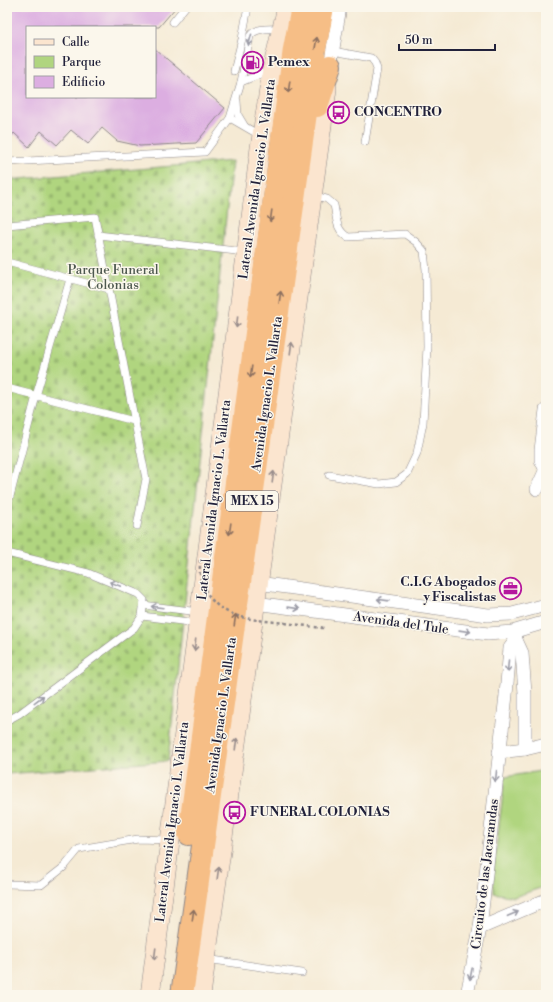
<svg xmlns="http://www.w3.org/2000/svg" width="553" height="1002" font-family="'Libre Bodoni',serif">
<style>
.green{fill:#b0d57f;stroke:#697c5d}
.cemetery{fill:url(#cemetery-stones);stroke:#697c5d}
.building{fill:#dcaee1}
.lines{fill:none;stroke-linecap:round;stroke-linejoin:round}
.lane-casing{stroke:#8c8688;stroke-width:8}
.street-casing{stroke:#8c8688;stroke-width:14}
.secondary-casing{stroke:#8c8688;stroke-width:20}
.highway-casing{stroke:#8c8688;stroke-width:24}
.path{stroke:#8c8688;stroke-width:2.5;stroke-dasharray:3 3;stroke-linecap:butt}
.lane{stroke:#fff;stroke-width:7}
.street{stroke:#fff;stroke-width:13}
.secondary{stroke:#fbe5cf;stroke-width:19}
.highway{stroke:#f6be86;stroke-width:22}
.path-bridge{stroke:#8c8688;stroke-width:2.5;stroke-dasharray:3 3;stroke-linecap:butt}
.oneway{stroke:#9c9ca7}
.oneway2{stroke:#8c7060}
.oneway3{stroke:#998d8c}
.labels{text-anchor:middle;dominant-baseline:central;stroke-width:3;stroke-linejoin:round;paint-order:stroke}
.shield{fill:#fbf7ec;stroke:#636270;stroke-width:1}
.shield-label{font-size:12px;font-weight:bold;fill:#22223b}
.poi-label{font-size:13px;font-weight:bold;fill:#22223b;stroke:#fbf7ec;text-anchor:start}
.street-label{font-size:13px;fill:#22223b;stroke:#fbf7ec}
.park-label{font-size:13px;fill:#4d584f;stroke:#fbf7ec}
</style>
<defs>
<pattern id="cemetery-stones" width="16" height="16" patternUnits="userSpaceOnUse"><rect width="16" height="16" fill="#b0d57f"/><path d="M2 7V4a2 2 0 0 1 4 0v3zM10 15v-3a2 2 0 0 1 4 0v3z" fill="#97b76f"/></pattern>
</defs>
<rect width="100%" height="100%" fill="#fbf7ec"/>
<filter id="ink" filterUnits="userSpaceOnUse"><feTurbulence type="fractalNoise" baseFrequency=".025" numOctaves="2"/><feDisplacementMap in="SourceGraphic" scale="8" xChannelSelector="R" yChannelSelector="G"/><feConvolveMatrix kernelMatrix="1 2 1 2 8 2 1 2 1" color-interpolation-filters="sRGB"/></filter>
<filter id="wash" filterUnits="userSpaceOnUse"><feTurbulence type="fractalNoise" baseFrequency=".012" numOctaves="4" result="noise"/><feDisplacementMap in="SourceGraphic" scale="16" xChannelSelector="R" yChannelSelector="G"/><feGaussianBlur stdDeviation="0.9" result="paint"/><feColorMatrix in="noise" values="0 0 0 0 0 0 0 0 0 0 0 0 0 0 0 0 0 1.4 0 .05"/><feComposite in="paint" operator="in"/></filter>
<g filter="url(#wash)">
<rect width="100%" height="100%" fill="#f5ead4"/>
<!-- green -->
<polygon class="green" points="546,770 546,886 514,897 494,893 493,874 505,777"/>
<!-- cemetery -->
<polygon class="cemetery" points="232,161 168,761 7,774 7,180"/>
<g id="blocks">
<!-- building -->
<polygon class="building" points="7,7 176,7 159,27 27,27 27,97 155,97 155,49 225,108 196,143 140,146 117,141 102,128 88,144 71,130 57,145 41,131 29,147 14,133 7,141"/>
</g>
</g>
<g filter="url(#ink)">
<use href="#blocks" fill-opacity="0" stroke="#8c8688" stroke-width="1"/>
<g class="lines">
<defs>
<g id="lane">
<polyline points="173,22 185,7"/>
<polyline points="333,51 371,58 375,63 377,69 365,142"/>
<polyline points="234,71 242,39 248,7"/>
<path d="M241,82L250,36C256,27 270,29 280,29"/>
<polyline points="237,101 238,115 244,125"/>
<polyline points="230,118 261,136"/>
<polyline points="7,162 205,152 230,118 241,82 270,70"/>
<path d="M313,195L327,199L334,205C337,218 335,229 348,237L405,234L416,242L424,251L426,270L427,347L423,423L417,453L407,474L396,482L379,484L329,475"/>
<polyline points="7,225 95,217 146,479 137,526"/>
<polyline points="98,235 245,252"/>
<polyline points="7,262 109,289"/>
<polyline points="7,388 134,421"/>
<polyline points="7,508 36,396 70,279"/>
<polyline points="7,553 88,573 138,594 144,600 142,616 134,628 19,714 10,719 7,719"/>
<polyline points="143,605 199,612"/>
<polyline points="142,616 197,623"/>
<polyline points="7,884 41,885 64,867 79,849 138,839 170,840"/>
<polyline points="206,959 302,973"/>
</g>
<g id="street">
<polyline points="330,66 340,7"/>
<polyline points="546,410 541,450 541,460 546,470"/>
<polyline points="537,489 546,469"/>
<polyline points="258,583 488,615 512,614 546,605"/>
<polyline points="255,603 488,634 512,632 546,622"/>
<polyline points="515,633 516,640 522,653 525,693 525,749"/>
<polyline points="499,752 525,749 546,744"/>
<polyline points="480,928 546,900"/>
<polyline points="467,995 480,928 506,695 510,648 516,640"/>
</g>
<g id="secondary">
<polyline points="150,995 260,148 272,70 287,7"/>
<polyline points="201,995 327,89"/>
</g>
<g id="highway">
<polyline points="317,106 330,66"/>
<polyline points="189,834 294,49 302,7"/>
<polyline points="182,995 315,49 323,7"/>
</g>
</defs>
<!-- lane casing -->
<use href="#lane" class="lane-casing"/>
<!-- street casing -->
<use href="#street" class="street-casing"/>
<!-- secondary casing -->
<use href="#secondary" class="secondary-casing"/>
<!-- highway casing -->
<use href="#highway" class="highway-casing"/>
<!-- path -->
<polyline class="path" points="285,623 322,628 323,625"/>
<!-- lane -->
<use href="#lane" class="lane"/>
<!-- street -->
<use href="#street" class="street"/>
<!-- secondary -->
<use href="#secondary" class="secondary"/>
<!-- highway -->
<use href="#highway" class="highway"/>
<!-- path-bridge -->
<path class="path-bridge" d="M200,560C200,567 199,576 202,582C215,620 251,619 285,623"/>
</g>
<!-- one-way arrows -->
<defs><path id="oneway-shaft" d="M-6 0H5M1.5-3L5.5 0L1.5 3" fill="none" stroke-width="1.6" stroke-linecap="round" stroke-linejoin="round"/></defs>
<g class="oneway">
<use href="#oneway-shaft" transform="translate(250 40) rotate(105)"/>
<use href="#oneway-shaft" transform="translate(115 584) rotate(-158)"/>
<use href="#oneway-shaft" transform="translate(383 600) rotate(-172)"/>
<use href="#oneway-shaft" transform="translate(157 607) rotate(-173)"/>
<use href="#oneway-shaft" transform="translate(294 608) rotate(8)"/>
<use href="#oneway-shaft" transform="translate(465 631) rotate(8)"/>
<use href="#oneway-shaft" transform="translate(508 666) rotate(95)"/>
<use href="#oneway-shaft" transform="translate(39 699) rotate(-37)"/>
<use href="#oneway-shaft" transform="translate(496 776) rotate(96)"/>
<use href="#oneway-shaft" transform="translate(513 914) rotate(-23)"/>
<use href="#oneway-shaft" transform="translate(471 974) rotate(101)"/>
</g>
<g class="oneway2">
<use href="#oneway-shaft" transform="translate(316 43) rotate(-80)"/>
<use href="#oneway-shaft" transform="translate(289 87) rotate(98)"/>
<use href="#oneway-shaft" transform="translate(271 216) rotate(98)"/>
<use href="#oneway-shaft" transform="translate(280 297) rotate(-82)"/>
<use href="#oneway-shaft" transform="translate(251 372) rotate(98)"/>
<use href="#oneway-shaft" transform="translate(230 529) rotate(98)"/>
<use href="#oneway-shaft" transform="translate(235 620) rotate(-82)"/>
<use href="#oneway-shaft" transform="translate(193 915) rotate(-82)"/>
</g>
<g class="oneway3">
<use href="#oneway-shaft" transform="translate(237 322) rotate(97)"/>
<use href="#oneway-shaft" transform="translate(291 348) rotate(-82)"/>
<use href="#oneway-shaft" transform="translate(273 477) rotate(-82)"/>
<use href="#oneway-shaft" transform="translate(195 645) rotate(97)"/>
<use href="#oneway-shaft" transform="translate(236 744) rotate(-82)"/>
<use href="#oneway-shaft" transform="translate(218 873) rotate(-82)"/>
<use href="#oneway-shaft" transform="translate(155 954) rotate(97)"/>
</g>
</g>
<!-- icons -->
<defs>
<symbol id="fuel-ring" viewBox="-11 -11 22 22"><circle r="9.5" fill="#fbf7ec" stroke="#b5179e" stroke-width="1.5"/><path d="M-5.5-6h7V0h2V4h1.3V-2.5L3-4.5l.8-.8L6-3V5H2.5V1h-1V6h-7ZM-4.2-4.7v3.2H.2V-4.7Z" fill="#b5179e"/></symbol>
<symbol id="bus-ring" viewBox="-11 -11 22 22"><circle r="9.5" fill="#fbf7ec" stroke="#b5179e" stroke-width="1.5"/><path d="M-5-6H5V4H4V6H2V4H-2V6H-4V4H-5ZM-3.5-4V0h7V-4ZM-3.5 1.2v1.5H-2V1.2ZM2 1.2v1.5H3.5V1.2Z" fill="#b5179e"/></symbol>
<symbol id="office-ring" viewBox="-11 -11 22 22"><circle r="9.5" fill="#fbf7ec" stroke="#b5179e" stroke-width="1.5"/><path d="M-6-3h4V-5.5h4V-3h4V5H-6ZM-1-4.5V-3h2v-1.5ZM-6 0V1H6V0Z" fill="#b5179e"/></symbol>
</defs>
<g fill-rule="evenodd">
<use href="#fuel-ring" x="240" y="50" width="25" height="25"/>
<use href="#bus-ring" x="326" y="100" width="25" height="25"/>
<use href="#office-ring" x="498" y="576" width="25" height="25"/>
<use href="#bus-ring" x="222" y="800" width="25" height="25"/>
</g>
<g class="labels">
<!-- shield labels -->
<rect class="shield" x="226" y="491" width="52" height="20" rx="3"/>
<g class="shield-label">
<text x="252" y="501">MEX 15</text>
</g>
<!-- poi labels -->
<g class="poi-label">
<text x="268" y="62">Pemex</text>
<text x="354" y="112">CONCENTRO</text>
<text x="496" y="582" text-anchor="end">C.I.G Abogados<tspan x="496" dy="15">y Fiscalistas</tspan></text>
<text x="250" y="812">FUNERAL COLONIAS</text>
</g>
<!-- street labels -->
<g class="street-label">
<text transform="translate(257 179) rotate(-82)">Lateral Avenida Ignacio L. Vallarta</text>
<text transform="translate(267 394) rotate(-82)">Avenida Ignacio L. Vallarta</text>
<text transform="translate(214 500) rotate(-83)">Lateral Avenida Ignacio L. Vallarta</text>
<text transform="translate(401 623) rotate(8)">Avenida del Tule</text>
<text transform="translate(221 715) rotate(-82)">Avenida Ignacio L. Vallarta</text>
<text transform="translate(172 822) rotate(-83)">Lateral Avenida Ignacio L. Vallarta</text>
<text transform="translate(485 874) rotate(-83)">Circuito de las Jacarandas</text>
</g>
<!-- park labels -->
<g class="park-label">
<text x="113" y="270">Parque Funeral<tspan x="113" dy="15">Colonias</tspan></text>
</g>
</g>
<!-- margin -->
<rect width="553" height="1002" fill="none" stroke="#fbf7ec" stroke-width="24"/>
<!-- legend -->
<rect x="26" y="26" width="130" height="72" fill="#fbf7ec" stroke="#a4a2a5"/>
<rect x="34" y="39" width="20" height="6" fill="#fbe5cf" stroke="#a4a2a5"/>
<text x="62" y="46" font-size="12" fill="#22223b">Calle</text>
<rect x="34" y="56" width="20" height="12" fill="#b0d57f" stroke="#a4a2a5"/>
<text x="62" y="66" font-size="12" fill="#22223b">Parque</text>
<rect x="34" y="76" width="20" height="12" fill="#dcaee1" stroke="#a4a2a5"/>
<text x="62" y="86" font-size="12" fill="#22223b">Edificio</text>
<!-- scale -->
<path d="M399 44v6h96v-6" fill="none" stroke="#22223b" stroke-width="2"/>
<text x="405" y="44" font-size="12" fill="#22223b" stroke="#fbf7ec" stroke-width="3" paint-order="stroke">50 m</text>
</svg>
